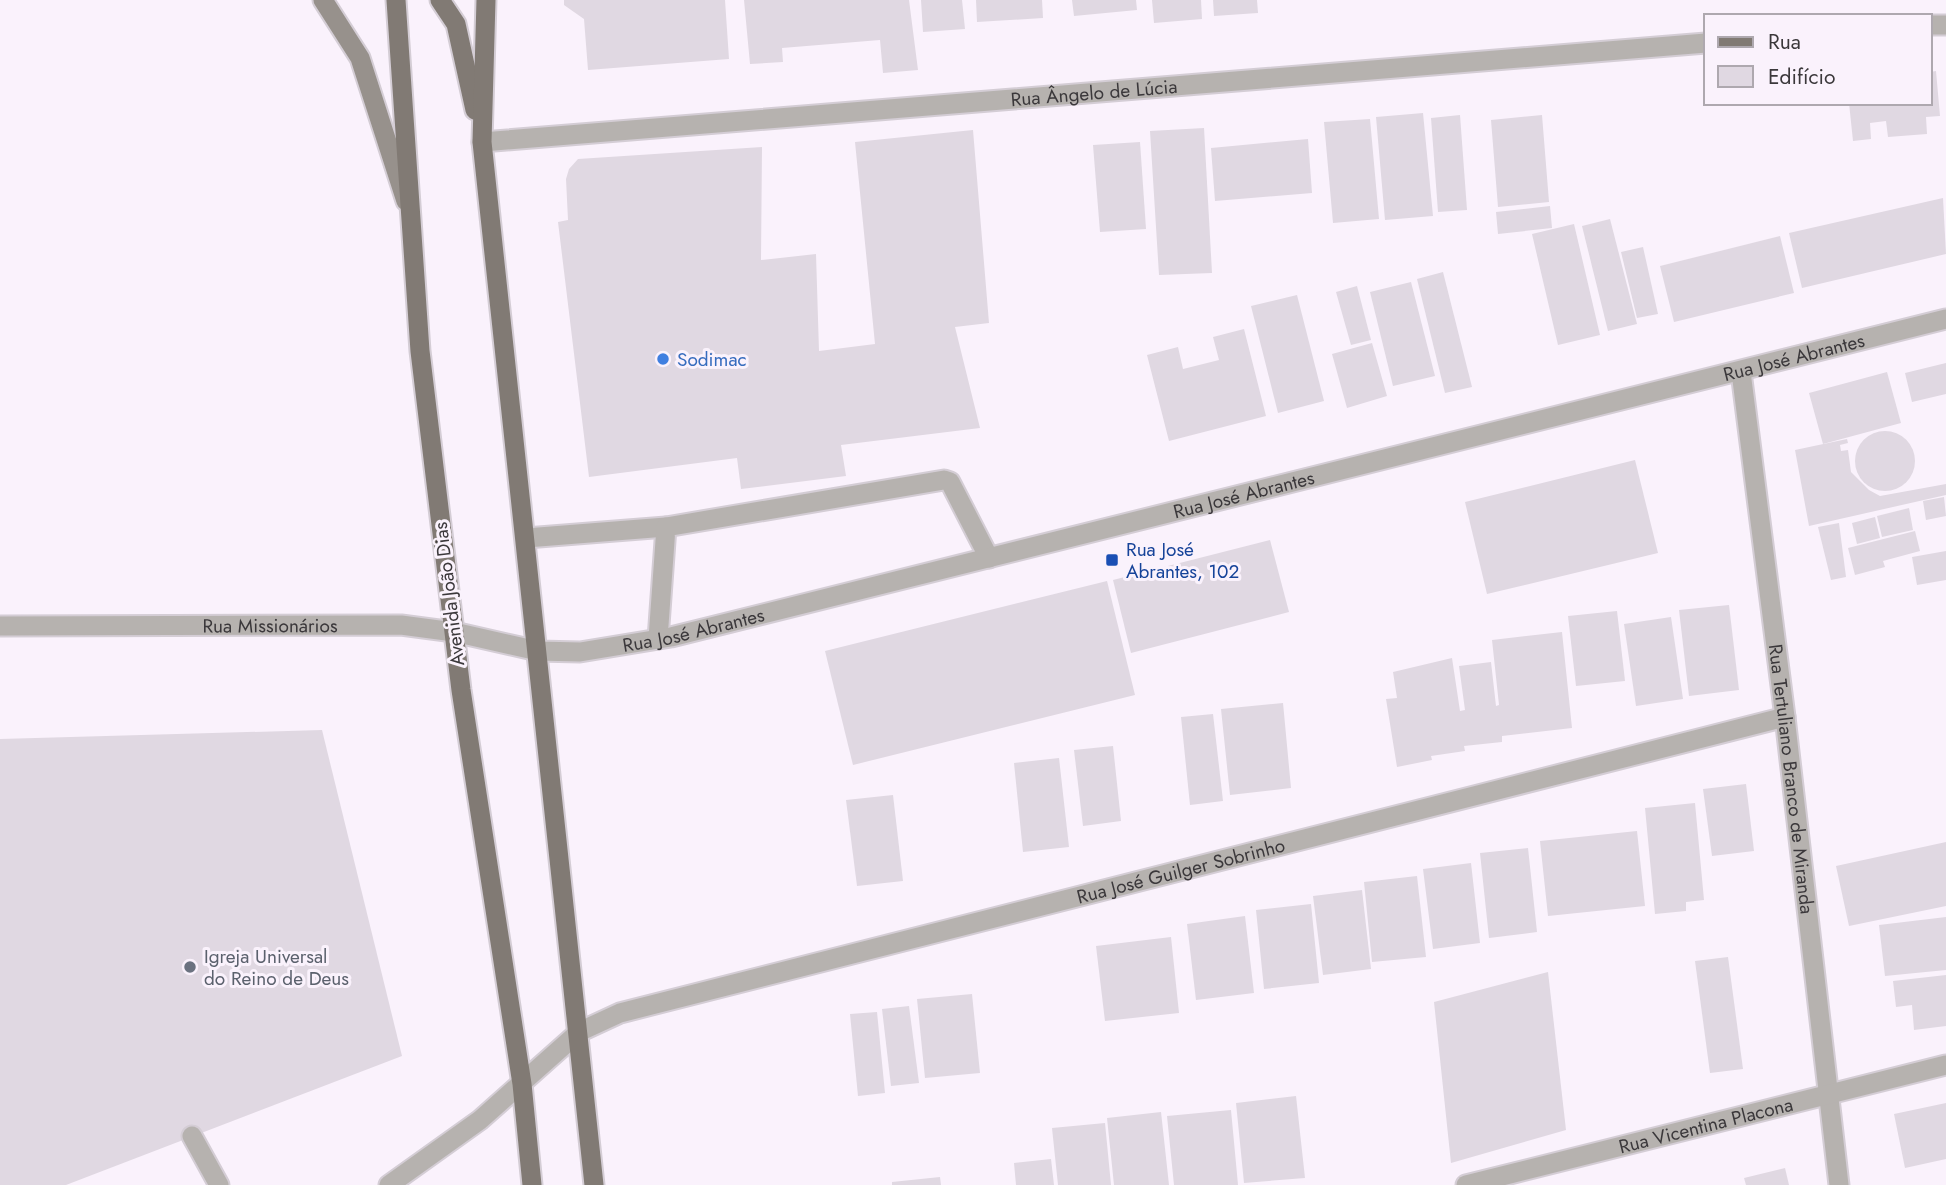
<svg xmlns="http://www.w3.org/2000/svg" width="1946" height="1185" font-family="Jost,sans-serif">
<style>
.building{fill:#e0d8e2}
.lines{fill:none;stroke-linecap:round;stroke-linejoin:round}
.service-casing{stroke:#d4cdd5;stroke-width:23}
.minor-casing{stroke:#d4cdd5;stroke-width:23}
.secondary-casing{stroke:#d4cdd5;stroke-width:23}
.primary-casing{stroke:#d4cdd5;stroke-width:23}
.service{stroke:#b6b2af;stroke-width:19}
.minor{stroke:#b6b2af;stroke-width:19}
.secondary{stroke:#97918c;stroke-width:19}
.primary{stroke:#817a74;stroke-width:19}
.shop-dot{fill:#3f7fe0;stroke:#faf2fc;stroke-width:2.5}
.transit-dot{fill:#1a4fb4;stroke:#faf2fc;stroke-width:2.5}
.worship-dot{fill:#6b7280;stroke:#faf2fc;stroke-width:2.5}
.labels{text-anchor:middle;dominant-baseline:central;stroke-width:6;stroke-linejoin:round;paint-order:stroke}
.street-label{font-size:19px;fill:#3b383b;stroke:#faf2fc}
.shop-label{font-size:19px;fill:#366cbe;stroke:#faf2fc;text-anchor:start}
.transit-label{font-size:19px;fill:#164399;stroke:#faf2fc;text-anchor:start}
.worship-label{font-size:19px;fill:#5b616d;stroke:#faf2fc;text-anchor:start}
</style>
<rect width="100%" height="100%" fill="#faf2fc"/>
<!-- building -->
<g class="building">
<polygon points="564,0 725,0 729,59 588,70 584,19 564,5"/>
<polygon points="744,0 909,0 918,70 883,73 880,40 782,48 783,62 750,64"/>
<polygon points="921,0 962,0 965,29 923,32"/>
<polygon points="976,0 1042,0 1043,18 977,22"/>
<polygon points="1072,0 1136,0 1137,10 1074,16"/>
<polygon points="1152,0 1201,0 1202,19 1154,23"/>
<polygon points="1213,0 1257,0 1258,13 1214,16"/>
<polygon points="1936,71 1940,116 1926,117 1927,134 1888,137 1886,121 1870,123 1871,139 1853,141 1849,103 1930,103 1930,72"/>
<polygon points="1423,113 1433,216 1385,220 1376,117"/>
<polygon points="1460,115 1467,210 1438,212 1431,118"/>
<polygon points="1542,115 1549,202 1498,207 1491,120"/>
<polygon points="1370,119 1379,219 1333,223 1324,122"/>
<polygon points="1204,128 1212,273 1159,275 1150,131"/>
<polygon points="973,130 989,323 955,327 980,428 841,445 846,476 741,489 737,458 589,477 558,222 568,220 566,179 569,169 578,159 762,147 761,260 816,254 819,351 875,344 855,142"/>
<polygon points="1308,139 1312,193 1215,201 1211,148"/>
<polygon points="1140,142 1146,229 1100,232 1093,145"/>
<polygon points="1943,198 1946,254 1802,288 1789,233"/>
<polygon points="1550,206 1552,228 1498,234 1496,212"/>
<polygon points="1610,219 1637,324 1608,331 1582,226"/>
<polygon points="1574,224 1600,335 1558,345 1532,234"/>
<polygon points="1780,236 1794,293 1674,322 1660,266"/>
<polygon points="1643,247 1658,314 1637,318 1621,252"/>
<polygon points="1443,272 1472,387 1445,393 1417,279"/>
<polygon points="1411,282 1435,376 1393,386 1370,292"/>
<polygon points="1357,286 1371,340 1351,345 1336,292"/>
<polygon points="1297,295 1324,401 1278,413 1251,306"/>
<polygon points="1244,329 1266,416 1169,441 1147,355 1178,347 1183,369 1219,360 1213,337"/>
<polygon points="1372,343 1387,396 1347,408 1332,354"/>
<polygon points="1946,363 1946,394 1912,402 1905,373"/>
<polygon points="1887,372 1901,423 1823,444 1809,393"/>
<circle cx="1885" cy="461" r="30"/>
<polygon points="1847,439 1848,443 1840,445 1841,451 1848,450 1851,472 1869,490 1880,496 1946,484 1946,495 1809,526 1795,450"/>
<polygon points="1635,460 1658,553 1487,594 1465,502"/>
<polygon points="1944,497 1946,516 1926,520 1923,501"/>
<polygon points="1909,508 1913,530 1882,537 1877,516"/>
<polygon points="1875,517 1880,538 1857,544 1852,523"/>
<polygon points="1839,523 1846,577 1831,580 1818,527"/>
<polygon points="1915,531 1920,551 1883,561 1885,567 1855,575 1848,548"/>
<polygon points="1270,540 1289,612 1131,653 1113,580"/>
<polygon points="1946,551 1946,580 1917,585 1912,557"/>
<polygon points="1107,581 1135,695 853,765 825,651"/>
<polygon points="1729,605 1739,690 1689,696 1679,610"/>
<polygon points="1617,611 1625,681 1576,686 1568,616"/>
<polygon points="1671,617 1683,699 1636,706 1624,624"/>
<polygon points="1562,632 1572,728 1502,736 1502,742 1464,746 1465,751 1431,756 1432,760 1397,767 1386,699 1397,698 1393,672 1452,658 1460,711 1465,710 1459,666 1491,662 1496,706 1499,705 1492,640"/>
<polygon points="1283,703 1291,788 1230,795 1221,709"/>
<polygon points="1213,714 1223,801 1190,805 1181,717"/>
<polygon points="322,730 402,1056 66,1185 0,1185 0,739"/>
<polygon points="1113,746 1121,821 1083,826 1074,750"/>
<polygon points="1059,758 1069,847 1023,852 1014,763"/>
<polygon points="1746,784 1754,851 1712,856 1703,789"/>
<polygon points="893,795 903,881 857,886 846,800"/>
<polygon points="1695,803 1704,900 1686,902 1686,911 1655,914 1645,808"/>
<polygon points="1637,831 1645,906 1548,916 1540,841"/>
<polygon points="1946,842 1946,906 1849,926 1836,866"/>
<polygon points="1528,848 1537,932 1489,938 1480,853"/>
<polygon points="1471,863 1480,943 1433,949 1423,869"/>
<polygon points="1417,876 1426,957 1372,962 1364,882"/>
<polygon points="1362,890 1371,969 1323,975 1313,896"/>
<polygon points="1311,904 1319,983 1264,989 1256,910"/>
<polygon points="1245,916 1254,993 1196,1000 1187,924"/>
<polygon points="1946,917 1946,970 1885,976 1879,925"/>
<polygon points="1171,937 1179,1013 1105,1021 1096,946"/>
<polygon points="1728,957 1743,1069 1710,1073 1695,961"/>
<polygon points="1548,972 1566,1130 1451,1163 1434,1002"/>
<polygon points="1946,975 1946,1026 1914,1030 1912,1005 1896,1007 1893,981"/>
<polygon points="972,994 980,1073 925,1078 917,999"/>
<polygon points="909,1006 919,1083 891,1086 882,1009"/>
<polygon points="877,1012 885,1093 858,1096 850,1014"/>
<polygon points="1296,1096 1305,1178 1244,1183 1236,1103"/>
<polygon points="1946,1103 1946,1159 1905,1168 1894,1114"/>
<polygon points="1231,1110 1238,1185 1174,1185 1167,1116"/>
<polygon points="1161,1112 1169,1185 1114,1185 1107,1118"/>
<polygon points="1105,1123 1111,1185 1058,1185 1052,1128"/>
<polygon points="1051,1159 1054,1185 1016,1185 1014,1163"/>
<polygon points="1785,1168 1789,1185 1746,1185 1744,1178"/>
<polygon points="940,1177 941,1185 892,1185 892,1182"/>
</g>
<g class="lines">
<defs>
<g id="service">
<polyline points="526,538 666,527"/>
<polyline points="658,639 666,527 944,480 950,482 989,558"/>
<polyline points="192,1136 219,1185"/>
</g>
<g id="minor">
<polyline points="1930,25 1946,25"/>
<path id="s1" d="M482,142L1706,43"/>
<path id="s2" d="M1741,372L1785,717L1839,1185"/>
<path id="s3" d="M0,626L401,625L454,632L538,651L580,652L671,637L1946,319"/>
<path id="s4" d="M389,1185L480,1120L579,1032L620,1013L1785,717"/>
<path id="s5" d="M1466,1185L1946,1065"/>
</g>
<polyline id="secondary" points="323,0 360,58 406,201"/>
<g id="primary">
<polyline points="396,0 420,351 461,690 522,1084 532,1185"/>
<polyline points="440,0 456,24 475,110"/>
<polyline points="486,0 482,142 594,1185"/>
</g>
</defs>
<!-- service casing -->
<use href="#service" class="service-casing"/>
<!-- minor casing -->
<use href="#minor" class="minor-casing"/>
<!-- secondary casing -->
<use href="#secondary" class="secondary-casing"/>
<!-- primary casing -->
<use href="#primary" class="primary-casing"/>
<!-- service -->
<use href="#service" class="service"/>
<!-- minor -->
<use href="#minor" class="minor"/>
<!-- secondary -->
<use href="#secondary" class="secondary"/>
<!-- primary -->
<use href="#primary" class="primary"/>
</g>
<!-- markers -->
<circle class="shop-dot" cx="663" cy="359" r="7"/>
<rect class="transit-dot" x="1105" y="553" width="14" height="14" rx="3.5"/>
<circle class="worship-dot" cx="190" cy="967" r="7"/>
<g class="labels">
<!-- street labels -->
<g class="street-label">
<text stroke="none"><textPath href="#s1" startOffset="614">Rua Ângelo de Lúcia</textPath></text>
<text stroke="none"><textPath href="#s3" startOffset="1832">Rua José Abrantes</textPath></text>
<text stroke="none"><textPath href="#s3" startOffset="1265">Rua José Abrantes</textPath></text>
<text transform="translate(449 594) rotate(-97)">Avenida João Dias</text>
<text stroke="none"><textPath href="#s3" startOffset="270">Rua Missionários</textPath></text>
<text stroke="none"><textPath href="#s3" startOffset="698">Rua José Abrantes</textPath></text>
<text stroke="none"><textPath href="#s2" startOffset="410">Rua Tertuliano Branco de Miranda</textPath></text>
<text stroke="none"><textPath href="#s4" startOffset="868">Rua José Guilger Sobrinho</textPath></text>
<text stroke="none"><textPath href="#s5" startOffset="247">Rua Vicentina Placona</textPath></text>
</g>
<!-- shop labels -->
<g class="shop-label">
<text x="677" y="359">Sodimac</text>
</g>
<!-- transit labels -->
<g class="transit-label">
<text x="1126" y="549">Rua José<tspan x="1126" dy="22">Abrantes, 102</tspan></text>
</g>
<!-- worship labels -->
<g class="worship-label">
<text x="204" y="956">Igreja Universal<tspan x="204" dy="22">do Reino de Deus</tspan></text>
</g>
</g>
<!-- legend -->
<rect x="1704" y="14" width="228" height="91" fill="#faf2fc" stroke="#aea8af" stroke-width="2"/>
<rect x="1718" y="37" width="35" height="10" fill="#817a74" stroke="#aea8af" stroke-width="2"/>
<text x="1768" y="49" font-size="21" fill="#3b383b">Rua</text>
<rect x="1718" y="66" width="35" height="21" fill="#e0d8e2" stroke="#aea8af" stroke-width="2"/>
<text x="1768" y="84" font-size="21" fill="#3b383b">Edifício</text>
</svg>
